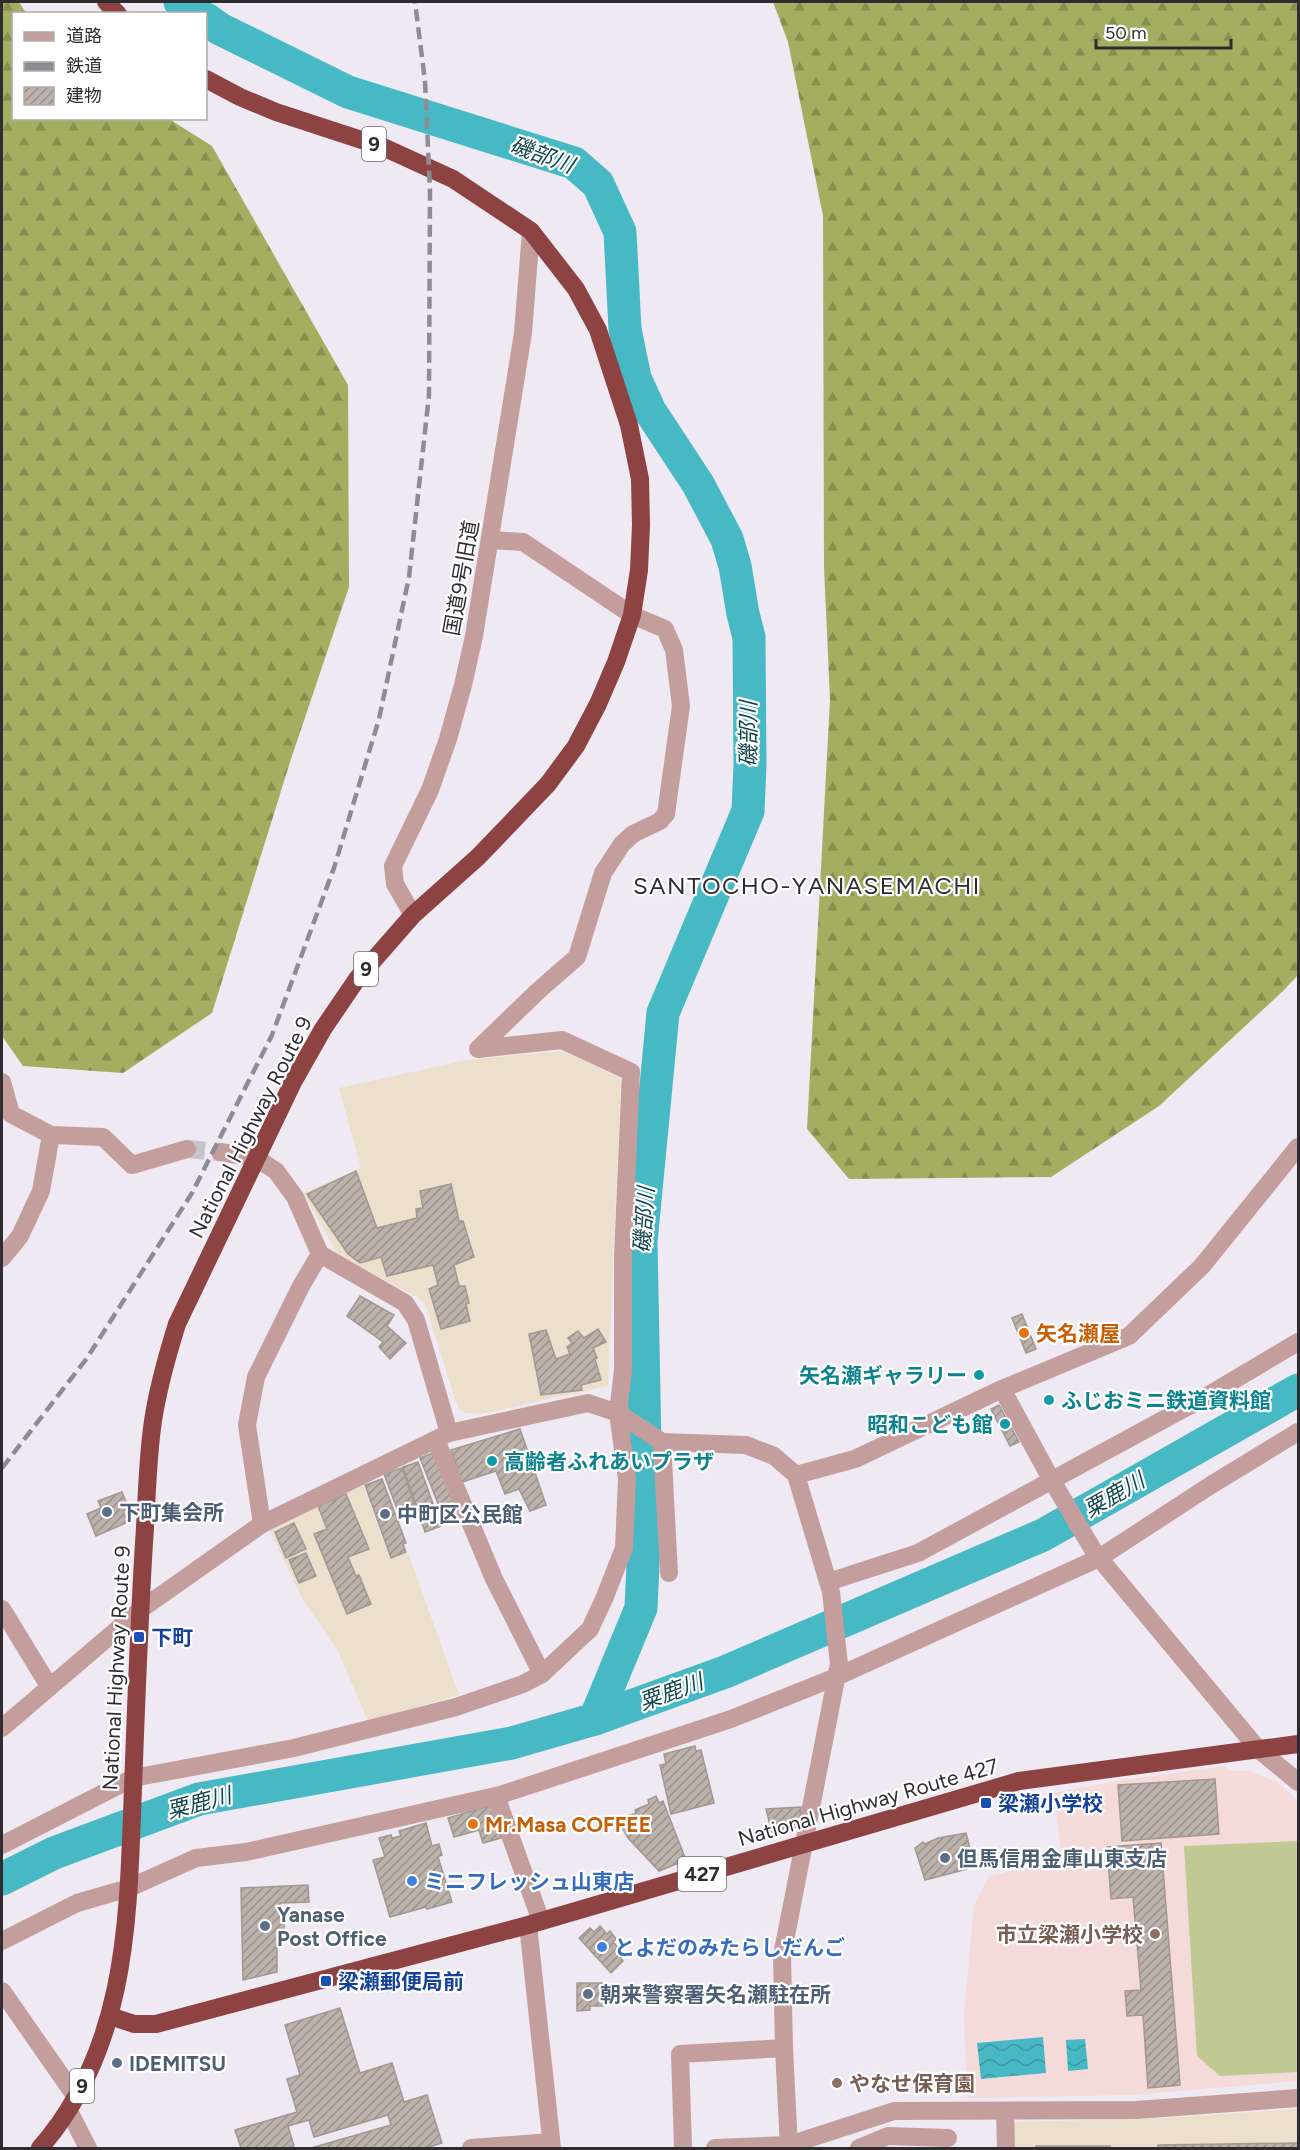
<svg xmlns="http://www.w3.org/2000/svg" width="1300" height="2150" font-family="Figtree,'Noto Sans JP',sans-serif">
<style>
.industrial{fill:#ece0cc}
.education{fill:#f5dada}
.grass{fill:#c0c893}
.forest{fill:url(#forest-firs)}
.water{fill:url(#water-waves)}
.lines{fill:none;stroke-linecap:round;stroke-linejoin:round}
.river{stroke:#47b9c4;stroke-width:33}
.building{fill:url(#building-hatch);stroke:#a29891;stroke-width:1.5}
.minor-tunnel{stroke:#c8c3cc;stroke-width:18;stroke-dasharray:18 9;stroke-linecap:butt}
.minor{stroke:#c49e9c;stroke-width:18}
.highway{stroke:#8e4343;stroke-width:18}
.rail{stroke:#8e8b92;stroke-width:4.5;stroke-dasharray:12 6;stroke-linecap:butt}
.food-dot{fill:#e8710a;stroke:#fff;stroke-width:2}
.culture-dot{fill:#0f9aa8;stroke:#fff;stroke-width:2}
.service-dot{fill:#5c6f8a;stroke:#fff;stroke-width:2}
.transit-dot{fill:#1a4fb4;stroke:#fff;stroke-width:2}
.shop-dot{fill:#3f7fe0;stroke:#fff;stroke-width:2}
.education-dot{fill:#8d6e63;stroke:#fff;stroke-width:2}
.labels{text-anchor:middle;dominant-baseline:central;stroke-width:4.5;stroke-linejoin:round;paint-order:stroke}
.shield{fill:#fff;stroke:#6d6b6e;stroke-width:1.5}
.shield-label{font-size:20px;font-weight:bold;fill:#2e2c30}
.street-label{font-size:21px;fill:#2e2c30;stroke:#fff}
.food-label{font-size:21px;font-weight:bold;fill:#c56008;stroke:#fff;text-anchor:start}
.culture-label{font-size:21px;font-weight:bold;fill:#0d838f;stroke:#fff;text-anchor:end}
.service-label{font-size:21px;font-weight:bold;fill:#4e5e75;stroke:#fff;text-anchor:start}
.transit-label{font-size:21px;font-weight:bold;fill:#164399;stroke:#fff;text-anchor:start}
.shop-label{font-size:21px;font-weight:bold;fill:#366cbe;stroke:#fff;text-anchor:start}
.education-label{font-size:21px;font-weight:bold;fill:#785e54;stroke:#fff;text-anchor:end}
.water-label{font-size:22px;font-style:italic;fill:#15484d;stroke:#fff}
.quarter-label{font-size:24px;letter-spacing:1.5px;fill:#2e2c30;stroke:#fff}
</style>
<defs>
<pattern id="forest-firs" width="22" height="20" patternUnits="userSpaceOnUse" patternTransform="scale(1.5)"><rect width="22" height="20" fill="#a4ae61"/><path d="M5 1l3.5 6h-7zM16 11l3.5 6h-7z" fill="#868e50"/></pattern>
<pattern id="water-waves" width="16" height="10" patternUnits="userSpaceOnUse" patternTransform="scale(1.5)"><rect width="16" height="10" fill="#47b9c4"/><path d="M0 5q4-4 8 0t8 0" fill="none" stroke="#3c97a0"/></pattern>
<pattern id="building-hatch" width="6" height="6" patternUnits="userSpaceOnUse" patternTransform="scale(1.5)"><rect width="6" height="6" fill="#bdb2ab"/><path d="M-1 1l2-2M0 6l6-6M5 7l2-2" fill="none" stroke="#9a918c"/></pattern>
</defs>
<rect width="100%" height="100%" fill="#eee9f3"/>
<!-- industrial -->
<g class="industrial">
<polygon points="562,1051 616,1076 621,1080 608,1386 481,1414 466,1413 459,1409 455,1399 425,1304 419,1298 342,1257 336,1251 303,1193 361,1168 339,1088 467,1060"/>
<polygon points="361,1480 390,1559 408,1553 459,1695 368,1721 337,1649 302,1598 269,1529"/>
<polygon points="1298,2109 1298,2148 1013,2148 1013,2122 1164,2118"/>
</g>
<!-- education -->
<polygon class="education" points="1226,1766 1228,1771 1248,1771 1277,1782 1298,1800 1298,2081 1131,2095 967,2098 964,2014 974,1905 989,1876 1062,1860 1054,1793 1122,1780"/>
<!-- grass -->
<polygon class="grass" points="1298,1841 1298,2072 1220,2076 1197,2056 1184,1846"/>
<!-- forest -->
<g class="forest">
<polygon points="2,2 19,2 26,13 14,14 14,118 169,119 212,146 348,385 349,587 290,762 212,1013 123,1073 23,1066 2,1036"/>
<polygon points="773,2 1298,2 1298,975 1283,991 1159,1106 1051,1177 849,1179 807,1129 830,700 824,567 823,216 788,42"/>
</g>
<!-- water -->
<g class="water">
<polygon points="1043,2037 1046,2073 981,2079 977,2043"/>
<polygon points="1085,2039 1088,2069 1068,2071 1066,2040"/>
</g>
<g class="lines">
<!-- river -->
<g class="river">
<polyline points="180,2 197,14"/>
<polyline points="206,19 220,29 348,92 574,163 598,184 620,232 625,329 635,378 650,411 698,484 727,539 735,566 743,614 749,637 750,765 748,811 663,1013 641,1242 646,1499 641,1608 595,1719"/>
<polyline points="2,1879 54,1853 199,1799 512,1743 595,1719 725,1672 1043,1535 1298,1390"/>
</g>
</g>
<!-- building -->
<g class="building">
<polygon points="356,1171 377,1228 417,1218 416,1209 423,1208 420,1191 451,1184 459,1221 463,1221 474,1257 454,1265 459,1286 465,1286 469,1303 466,1304 470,1321 441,1329 429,1289 438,1285 433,1265 387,1276 381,1257 360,1263 348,1254 307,1194"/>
<polygon points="360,1296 394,1315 387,1326 406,1343 390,1359 379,1347 383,1342 347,1316"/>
<polygon points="1022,1314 1036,1349 1026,1353 1012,1318"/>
<polygon points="598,1329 606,1342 593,1348 597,1358 595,1359 601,1380 581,1385 582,1390 541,1395 529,1334 546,1330 556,1359 570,1354 567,1347 572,1343 568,1338 578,1331 584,1338"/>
<polygon points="999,1405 1019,1442 1010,1446 991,1409"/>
<polygon points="520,1429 546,1505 530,1511 519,1489 505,1494 496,1471 462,1482 451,1450"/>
<polygon points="438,1451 457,1499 439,1506 420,1458"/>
<polygon points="418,1462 441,1526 425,1532 403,1467"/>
<polygon points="402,1468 416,1508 399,1514 384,1474"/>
<polygon points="382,1479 406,1543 403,1544 406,1552 391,1558 365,1485"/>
<polygon points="122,1492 129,1509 123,1511 128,1522 96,1536 87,1514 101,1508 98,1501"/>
<polygon points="346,1494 369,1549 348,1557 356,1576 359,1575 371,1604 347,1614 314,1534 327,1529 318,1506"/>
<polygon points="294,1523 306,1549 286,1558 275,1532"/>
<polygon points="306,1553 316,1576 299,1583 289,1560"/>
<polygon points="695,1746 696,1751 701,1750 714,1803 671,1814 660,1765 666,1764 664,1754"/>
<polygon points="1215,1779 1219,1834 1122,1841 1118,1785"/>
<polygon points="656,1796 659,1803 663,1801 686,1860 659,1871 628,1838 618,1820 636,1813 635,1810 649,1804 648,1800"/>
<polygon points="492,1805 501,1838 483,1843 479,1830 454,1837 448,1818"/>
<polygon points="801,1807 799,1827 772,1833 766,1809"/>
<polygon points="426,1823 432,1846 439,1844 442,1855 438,1857 452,1902 427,1909 426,1907 390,1917 373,1860 385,1857 379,1838 391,1835 392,1838 401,1836 399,1831"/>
<polygon points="966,1833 975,1867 925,1880 915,1848 923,1842 925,1844 938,1838"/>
<polygon points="1161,1843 1180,2085 1148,2088 1143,2015 1127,2016 1125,1991 1141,1990 1133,1897 1111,1899 1107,1847"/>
<polygon points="308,1885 309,1902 280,1903 280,1913 284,1914 284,1934 277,1935 277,1972 243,1980 241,1888"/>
<polygon points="600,1926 607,1934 610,1931 616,1939 613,1942 622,1952 619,1956 623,1961 611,1973 579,1938 590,1928 594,1932"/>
<polygon points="577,1983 603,1983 603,2006 590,2006 590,2010 577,2011"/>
<polygon points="340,2008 360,2073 392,2063 404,2102 427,2095 442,2143 426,2148 311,2148 391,2125 388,2115 314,2137 309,2120 288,2126 294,2146 287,2148 241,2148 235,2130 297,2112 287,2079 300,2075 285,2025"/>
<polygon points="1298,2143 1298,2148 1158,2148 1158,2145"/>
<rect x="1036" y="2146" width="74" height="2"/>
</g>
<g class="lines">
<!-- minor-tunnel -->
<polyline class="minor-tunnel" points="187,1149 220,1152"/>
<!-- minor -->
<g class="minor">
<polyline points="413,915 395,884 393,866 430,790 448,739 463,685 474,636 523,333 531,231"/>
<polyline points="2,1082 11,1114 51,1135 103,1137 132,1165 187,1149"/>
<polyline points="220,1152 256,1158 276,1171 295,1197 320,1254 405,1303 416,1320 449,1433"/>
<polyline points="2,1258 20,1236 41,1191 51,1135"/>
<polyline points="1002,1389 1051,1479 1095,1553 1258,1749 1298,1782"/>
<polyline points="436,1440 494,1579 542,1674"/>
<polyline points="662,1442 669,1573"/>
<polyline points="796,1475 855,1459 1002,1389 1129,1336 1202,1266 1298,1147"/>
<polyline points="262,1524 247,1425 256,1377 301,1286 320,1254"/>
<polyline points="828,1582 918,1553 1207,1396 1298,1342"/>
<polyline points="2,1609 49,1686"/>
<polyline points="2,1728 140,1610 262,1524 449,1433 588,1403 618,1413 662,1442 746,1445 774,1456 796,1475 831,1592 839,1664 782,1956 784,2048 789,2148"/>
<polyline points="496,1796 541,1921"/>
<polyline points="2,1845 133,1778 294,1748 456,1707 523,1684 542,1674 590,1629 604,1599 624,1548 627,1479 618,1413 623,1370 623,1257 631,1072 562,1040 478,1049 538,991 577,957 603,873 622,844 633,834 660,821 666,814 681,706 674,650 665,629 632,615 523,542 490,540"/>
<polyline points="528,1925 552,2148"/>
<polyline points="2,1941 77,1903 129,1888 196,1858 246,1852 500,1795 731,1719 836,1677 1099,1558 1211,1485 1298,1432"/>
<polyline points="2,1991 76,2097"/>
<polyline points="69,2111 88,2148"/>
<polyline points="1005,2111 1006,2148"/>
<polyline points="471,2148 551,2142"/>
<polyline points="683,2148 680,2054 784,2048"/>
<polyline points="715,2148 789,2145 894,2111 1136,2110 1298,2098"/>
<polyline points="859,2148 888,2136 948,2138"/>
</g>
<!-- highway -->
<g class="highway">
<polyline points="106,2 118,14"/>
<polyline points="110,2016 134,2024 156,2024 528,1925 1019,1781 1298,1744"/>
<path d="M40,2148C129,2046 128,1915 133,1788C136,1706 139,1624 144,1543C147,1502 147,1461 153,1421C158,1387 167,1356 177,1324L293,1082L323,1029L357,979L413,915L478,857L548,784L576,746L598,704L616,662L632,615L639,570L641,525L640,479L629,425L598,330L576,289L531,231L453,179L383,147L276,112L240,97L206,79"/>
</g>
<!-- rail -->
<polyline class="rail" points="2,1468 87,1358 192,1193 272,1035 334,868 379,719 409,577 429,395 430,192 425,81 415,2"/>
</g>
<!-- markers -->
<g class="food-dot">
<circle cx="1024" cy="1333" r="6"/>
<circle cx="473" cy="1824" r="6"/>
</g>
<g class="culture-dot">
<circle cx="979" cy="1375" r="6"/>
<circle cx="1049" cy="1400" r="6"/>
<circle cx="1005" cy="1424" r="6"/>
<circle cx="492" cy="1461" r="6"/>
</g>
<g class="service-dot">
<circle cx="107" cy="1512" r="6"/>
<circle cx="385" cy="1514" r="6"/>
<circle cx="945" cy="1858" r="6"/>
<circle cx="265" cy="1926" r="6"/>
<circle cx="588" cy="1994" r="6"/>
<circle cx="117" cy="2063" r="6"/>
</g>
<g class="transit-dot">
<rect x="133" y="1631" width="12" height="12" rx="3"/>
<rect x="980" y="1797" width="12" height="12" rx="3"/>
<rect x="320" y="1975" width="12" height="12" rx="3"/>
</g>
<g class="shop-dot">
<circle cx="412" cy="1881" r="6"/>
<circle cx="602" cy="1947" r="6"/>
</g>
<g class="education-dot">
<circle cx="1155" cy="1934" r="6"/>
<circle cx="837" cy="2083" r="6"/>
</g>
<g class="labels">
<!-- shield labels -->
<g class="shield">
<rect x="362" y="127" width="24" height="34" rx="4.5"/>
<rect x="354" y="952" width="24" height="34" rx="4.5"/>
<rect x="678" y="1857" width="48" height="34" rx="4.5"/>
<rect x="70" y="2069" width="24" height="34" rx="4.5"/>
</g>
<g class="shield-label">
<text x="374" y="144">9</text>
<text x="366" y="969">9</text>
<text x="702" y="1874">427</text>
<text x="82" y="2086">9</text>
</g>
<!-- street labels -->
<g class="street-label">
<text transform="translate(461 578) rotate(-80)">国道9号旧道</text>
<text transform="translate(250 1127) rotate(-63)">National Highway Route 9</text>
<text transform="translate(116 1668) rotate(-87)">National Highway Route 9</text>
<text transform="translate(868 1802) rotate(-16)">National Highway Route 427</text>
</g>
<!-- food labels -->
<g class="food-label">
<text x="1036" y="1333">矢名瀬屋</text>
<text x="485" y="1824">Mr.Masa COFFEE</text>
</g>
<!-- culture labels -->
<g class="culture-label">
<text x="967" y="1375">矢名瀬ギャラリー</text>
<text x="1061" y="1400" text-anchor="start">ふじおミニ鉄道資料館</text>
<text x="993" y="1424">昭和こども館</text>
<text x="504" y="1461" text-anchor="start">高齢者ふれあいプラザ</text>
</g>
<!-- service labels -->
<g class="service-label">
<text x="119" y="1512">下町集会所</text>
<text x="397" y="1514">中町区公民館</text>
<text x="957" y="1858">但馬信用金庫山東支店</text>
<text x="277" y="1914">Yanase<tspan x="277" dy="24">Post Office</tspan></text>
<text x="600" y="1994">朝来警察署矢名瀬駐在所</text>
<text x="129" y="2063">IDEMITSU</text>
</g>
<!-- transit labels -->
<g class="transit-label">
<text x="151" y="1637">下町</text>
<text x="998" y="1803">梁瀬小学校</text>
<text x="338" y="1981">梁瀬郵便局前</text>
</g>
<!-- shop labels -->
<g class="shop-label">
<text x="424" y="1881">ミニフレッシュ山東店</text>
<text x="614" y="1947">とよだのみたらしだんご</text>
</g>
<!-- education labels -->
<g class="education-label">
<text x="1143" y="1934">市立梁瀬小学校</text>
<text x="849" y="2083" text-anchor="start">やなせ保育園</text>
</g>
<!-- water labels -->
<g class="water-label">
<text transform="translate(542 155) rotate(20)">磯部川</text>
<text transform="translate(748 734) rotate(-90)">磯部川</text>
<text transform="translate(644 1220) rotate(-86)">磯部川</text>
<text transform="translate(1114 1495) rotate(-30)">粟鹿川</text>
<text transform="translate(671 1692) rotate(-20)">粟鹿川</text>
<text transform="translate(199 1803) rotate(-15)">粟鹿川</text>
</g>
<!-- quarter labels -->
<g class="quarter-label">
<text x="807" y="885">SANTOCHO-YANASEMACHI</text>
</g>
</g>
<!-- border -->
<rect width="1300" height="2150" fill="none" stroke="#2e2c30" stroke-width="6"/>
<!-- legend -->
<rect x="12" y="12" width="195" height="108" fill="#ffffff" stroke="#ababac" stroke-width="1.5"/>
<rect x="24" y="32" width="30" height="9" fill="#c49e9c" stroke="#ababac" stroke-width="1.5"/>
<text x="66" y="42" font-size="18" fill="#2e2c30">道路</text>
<rect x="24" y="62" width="30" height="9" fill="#8e8b92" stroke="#ababac" stroke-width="1.5"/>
<text x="66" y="72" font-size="18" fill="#2e2c30">鉄道</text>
<rect x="24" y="87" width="30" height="18" fill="url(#building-hatch)" stroke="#ababac" stroke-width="1.5"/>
<text x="66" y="102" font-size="18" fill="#2e2c30">建物</text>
<!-- scale -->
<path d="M1096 39v9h135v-9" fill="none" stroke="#2e2c30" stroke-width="3"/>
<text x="1105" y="39" font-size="18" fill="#2e2c30" stroke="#ffffff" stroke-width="4.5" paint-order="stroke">50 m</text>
</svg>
